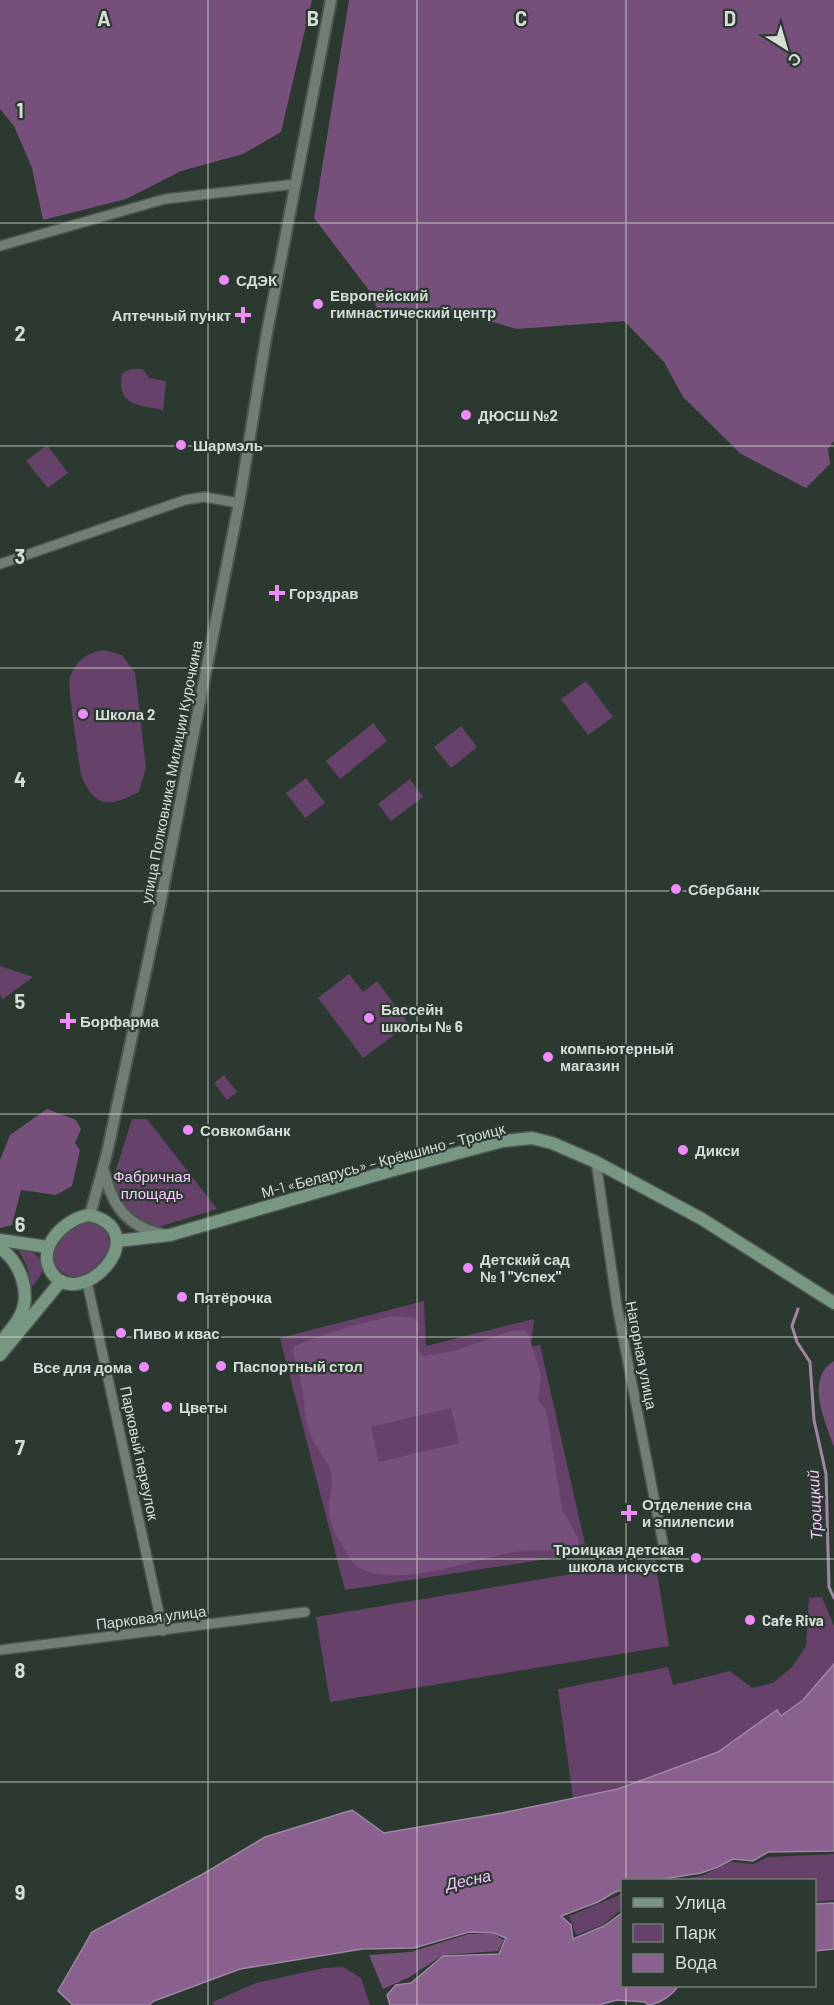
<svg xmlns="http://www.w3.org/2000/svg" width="834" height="2005" font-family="Barlow,sans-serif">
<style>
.green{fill:#66426a}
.forest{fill:#774f7b;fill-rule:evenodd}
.water{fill:#89608e;stroke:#a086a4;stroke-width:1.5}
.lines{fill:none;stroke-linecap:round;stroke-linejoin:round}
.stream{stroke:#a086a4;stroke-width:3}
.minor-casing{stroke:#4a554d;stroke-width:12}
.tertiary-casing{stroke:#4a554d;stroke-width:14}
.secondary-casing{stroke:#4a554d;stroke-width:15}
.minor{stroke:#707e74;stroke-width:9}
.tertiary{stroke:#707e74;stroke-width:10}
.secondary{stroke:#779782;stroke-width:12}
.grid{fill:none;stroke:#d5ddd7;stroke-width:1.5;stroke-opacity:0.55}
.poi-dot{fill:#ed8cf9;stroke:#2c3931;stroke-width:2}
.labels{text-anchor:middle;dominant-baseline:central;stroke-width:4.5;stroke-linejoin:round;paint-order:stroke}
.poi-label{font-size:15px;font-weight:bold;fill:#d5ddd7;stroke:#2c3931;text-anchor:start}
.street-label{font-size:15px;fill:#d5ddd7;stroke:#2c3931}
.park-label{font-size:15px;fill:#f9c7fe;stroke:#2c3931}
.water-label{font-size:16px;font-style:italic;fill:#f5c3fa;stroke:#2c3931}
.grid-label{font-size:20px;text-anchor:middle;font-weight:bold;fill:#d5ddd7;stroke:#2c3931;stroke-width:4.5;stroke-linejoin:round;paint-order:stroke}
</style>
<rect width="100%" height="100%" fill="#2c3931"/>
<!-- green -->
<g class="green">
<path d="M130,369H143L149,378L166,381L163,410C139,405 116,406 122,374Z"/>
<polygon points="47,445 68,473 48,488 26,461"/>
<path d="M104,650L122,655L135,673L146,767L139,792C110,807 95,809 81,775C79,759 67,687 70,677C76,660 88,652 104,650Z"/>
<polygon points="586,681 613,717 588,735 561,699"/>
<polygon points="373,723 387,741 340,779 326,761"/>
<polygon points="461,726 477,747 451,768 434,747"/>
<polygon points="306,778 325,803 305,818 286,793"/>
<polygon points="410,779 423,797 391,821 378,804"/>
<polygon points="0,966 33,977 3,999 0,995"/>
<polygon points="349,974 363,992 377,981 409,1024 363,1058 318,998"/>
<polygon points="224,1075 237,1092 227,1100 214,1083"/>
<polygon points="132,1119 147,1119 217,1209 155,1228 141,1222 124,1208 118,1200 112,1182"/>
<path d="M89,1221C105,1223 112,1237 108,1252C102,1260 93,1271 84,1275C69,1283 50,1266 53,1251C54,1244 59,1240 64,1235C72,1228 78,1223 89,1221Z"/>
<path d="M16,1247C30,1248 49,1259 40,1276C37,1281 33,1285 30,1289C31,1272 25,1260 16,1247Z"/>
<polygon points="424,1301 426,1346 534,1319 531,1347 540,1345 587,1553 345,1590 280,1338"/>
<polygon points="655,1560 669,1646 330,1702 316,1617"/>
<polygon points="822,1597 834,1626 834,1664 803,1700 781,1717 776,1710 718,1752 618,1789 573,1798 558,1689 668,1667 673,1685 730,1671 752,1688 773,1683 792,1667 806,1646 809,1598"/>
<polygon points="834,1854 834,1900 815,1902 814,1880 674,1880 701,1876 731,1862 754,1864 768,1857"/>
<polygon points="622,1894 622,1911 618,1912 603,1925 576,1935 569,1916"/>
<polygon points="343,1967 361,1978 370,2005 214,2005 213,2002 256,1983 324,1968"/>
</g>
<!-- forest -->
<g class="forest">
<polygon points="0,0 312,0 281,132 243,154 181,171 126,199 43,220 32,168 14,126 0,109"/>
<polygon points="349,0 834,0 834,441 828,449 830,464 806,488 741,454 683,397 664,362 624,321 517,329 455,311 379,314 371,293 314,218"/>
<polygon points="47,1109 76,1120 81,1129 75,1143 80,1150 72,1186 56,1195 21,1190 12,1225 0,1228 0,1160 10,1135"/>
<path d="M394,1316L414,1318L419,1322C419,1335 412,1347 424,1356L454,1351L511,1331L524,1330L528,1334L541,1375L538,1400L545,1409L548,1420L562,1509L579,1540L578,1546C557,1553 535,1549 514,1552C478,1558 373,1598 349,1557C341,1544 330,1527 329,1512C328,1495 336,1483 329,1467C324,1456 315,1447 311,1435C303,1417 305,1396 300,1377C297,1366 292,1357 294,1346C327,1333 360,1322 394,1316ZM451,1408L459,1443L379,1462L371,1427Z"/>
<path d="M834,1361V1447C826,1422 804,1379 834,1361Z"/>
<polygon points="468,1934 494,1934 504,1940 498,1951 443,1955 408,1978 383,1989 369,1955 411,1952"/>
</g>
<!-- water -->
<g class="water">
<path d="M834,1664V1851L768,1852L753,1861L733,1859L718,1867L701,1873L657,1880H622V1890L615,1892L598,1902L561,1916L571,1925L573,1939L604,1926L622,1913V1986H678C673,1995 659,2004 648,2005L645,2002L617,2000L599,2005H390L387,1995L396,1985L411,1983L443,1956L499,1954L506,1938L494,1933L469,1932L414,1948L362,1949L240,1969L154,2001L149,2005H73L58,1991L92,1932L203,1874L265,1837L352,1810L384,1833L502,1813L618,1789L718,1752L777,1710L781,1716L803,1700Z"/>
<polygon points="834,1903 834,1949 815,1951 815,1904"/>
</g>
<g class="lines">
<!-- stream -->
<polyline class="stream" points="798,1309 792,1326 797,1342 810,1362 814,1420 826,1474 829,1587 834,1598"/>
<defs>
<g id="minor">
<polyline points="0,246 165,199 296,184"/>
<polyline points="0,564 185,500 204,497 239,503"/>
<polyline points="596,1162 617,1306 665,1554"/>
<polyline points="87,1282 163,1631"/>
<polyline points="0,1650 305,1612"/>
</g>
<g id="tertiary">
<path d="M104,1171C112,1205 126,1226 162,1234"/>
<polyline points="90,1215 107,1153 160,905 239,503 267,332 331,0"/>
</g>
<g id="secondary">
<path d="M90,1215C157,1233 80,1313 52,1273C34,1247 67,1217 90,1215Z"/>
<polyline points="0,1240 48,1247"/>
<polyline points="117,1241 170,1235 390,1171 503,1141 532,1138 552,1143 596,1162 702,1219 834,1303"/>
<path d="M0,1248C20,1262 32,1293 20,1316C15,1326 6,1335 0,1343"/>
<polyline points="0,1355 61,1281"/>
</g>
</defs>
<!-- minor casing -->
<use href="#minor" class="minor-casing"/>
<!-- tertiary casing -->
<use href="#tertiary" class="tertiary-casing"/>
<!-- secondary casing -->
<use href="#secondary" class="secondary-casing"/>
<!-- minor -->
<use href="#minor" class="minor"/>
<!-- tertiary -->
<use href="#tertiary" class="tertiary"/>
<!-- secondary -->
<use href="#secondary" class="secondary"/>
</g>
<!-- grid -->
<path class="grid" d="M208,0V2005M417,0V2005M626,0V1880M0,223H834M0,446H834M0,668H834M0,891H834M0,1114H834M0,1337H834M0,1559H834M0,1782H834M626,1986V2005"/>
<!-- markers -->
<g class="poi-dot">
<circle cx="224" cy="280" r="6"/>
<circle cx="318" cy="304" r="6"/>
<path d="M240 306h6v6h6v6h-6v6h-6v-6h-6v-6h6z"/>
<circle cx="466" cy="415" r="6"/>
<circle cx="181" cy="445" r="6"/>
<path d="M274 584h6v6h6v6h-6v6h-6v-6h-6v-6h6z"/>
<circle cx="83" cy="714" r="6"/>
<circle cx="676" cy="889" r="6"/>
<circle cx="369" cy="1018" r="6"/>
<path d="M65 1012h6v6h6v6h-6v6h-6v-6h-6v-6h6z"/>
<circle cx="548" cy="1057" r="6"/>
<circle cx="188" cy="1130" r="6"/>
<circle cx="683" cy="1150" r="6"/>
<circle cx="468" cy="1268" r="6"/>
<circle cx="182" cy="1297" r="6"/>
<circle cx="121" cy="1333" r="6"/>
<circle cx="221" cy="1366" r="6"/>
<circle cx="144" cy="1367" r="6"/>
<circle cx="167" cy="1407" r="6"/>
<path d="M626 1504h6v6h6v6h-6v6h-6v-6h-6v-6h6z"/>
<circle cx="696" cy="1558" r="6"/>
<circle cx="750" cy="1620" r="6"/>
</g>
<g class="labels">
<!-- poi labels -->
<g class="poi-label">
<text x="236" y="280">СДЭК</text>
<text x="330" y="295">Европейский<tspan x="330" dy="17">гимнастический центр</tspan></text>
<text x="231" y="315" text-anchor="end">Аптечный пункт</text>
<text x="478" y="415">ДЮСШ №2</text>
<text x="193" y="445">Шармэль</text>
<text x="289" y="593">Горздрав</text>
<text x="95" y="714">Школа 2</text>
<text x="688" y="889">Сбербанк</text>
<text x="381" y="1009">Бассейн<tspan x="381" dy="17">школы № 6</tspan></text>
<text x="80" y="1021">Борфарма</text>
<text x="560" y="1048">компьютерный<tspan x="560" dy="17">магазин</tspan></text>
<text x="200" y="1130">Совкомбанк</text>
<text x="695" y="1150">Дикси</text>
<text x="480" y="1259">Детский сад<tspan x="480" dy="17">№ 1 "Успех"</tspan></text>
<text x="194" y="1297">Пятёрочка</text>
<text x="133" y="1333">Пиво и квас</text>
<text x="233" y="1366">Паспортный стол</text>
<text x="132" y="1367" text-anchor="end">Все для дома</text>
<text x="179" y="1407">Цветы</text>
<text x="642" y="1504">Отделение сна<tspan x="642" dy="17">и эпилепсии</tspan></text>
<text x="684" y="1549" text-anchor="end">Троицкая детская<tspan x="684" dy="17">школа искусств</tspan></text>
<text x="762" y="1620">Cafe Riva</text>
</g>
<!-- street labels -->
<g class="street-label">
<text transform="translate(171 772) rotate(-79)">улица Полковника Милиции Курочкина</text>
<text transform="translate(383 1160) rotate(-15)">М-1 «Беларусь» – Крёкшино – Троицк</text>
<text transform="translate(642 1355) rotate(79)">Нагорная улица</text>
<text transform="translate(140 1453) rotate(78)">Парковый переулок</text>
<text transform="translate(151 1617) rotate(-7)">Парковая улица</text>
</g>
<!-- park labels -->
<g class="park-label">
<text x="152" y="1176">Фабричная<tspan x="152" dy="17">площадь</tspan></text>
</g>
<!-- water labels -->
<g class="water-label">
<text transform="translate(814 1505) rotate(-93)">Троицкий</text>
<text transform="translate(468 1879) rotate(-12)">Десна</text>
</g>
</g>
<g class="grid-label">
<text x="104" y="26">A</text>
<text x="313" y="26">B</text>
<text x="521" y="26">C</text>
<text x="730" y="26">D</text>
<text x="20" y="118">1</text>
<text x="20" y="341">2</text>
<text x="20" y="564">3</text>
<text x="20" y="787">4</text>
<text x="20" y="1009">5</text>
<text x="20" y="1232">6</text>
<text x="20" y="1455">7</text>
<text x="20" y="1678">8</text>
<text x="20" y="1900">9</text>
</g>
<!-- legend -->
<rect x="621" y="1879" width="195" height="108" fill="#2c3931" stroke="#707b73" stroke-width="1.5"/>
<rect x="633" y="1898" width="30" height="9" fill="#779782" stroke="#707b73" stroke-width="1.5"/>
<text x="675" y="1909" font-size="18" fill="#d5ddd7">Улица</text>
<rect x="633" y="1924" width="30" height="18" fill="#66426a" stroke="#707b73" stroke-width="1.5"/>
<text x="675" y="1939" font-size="18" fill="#d5ddd7">Парк</text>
<rect x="633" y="1954" width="30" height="18" fill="#89608e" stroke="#707b73" stroke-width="1.5"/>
<text x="675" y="1969" font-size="18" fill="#d5ddd7">Вода</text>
<!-- north arrow -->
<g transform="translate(786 48) rotate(143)" stroke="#2c3931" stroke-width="4.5" paint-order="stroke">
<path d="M0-4.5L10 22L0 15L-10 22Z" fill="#d5ddd7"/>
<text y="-9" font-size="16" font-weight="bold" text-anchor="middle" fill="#d5ddd7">С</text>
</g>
</svg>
